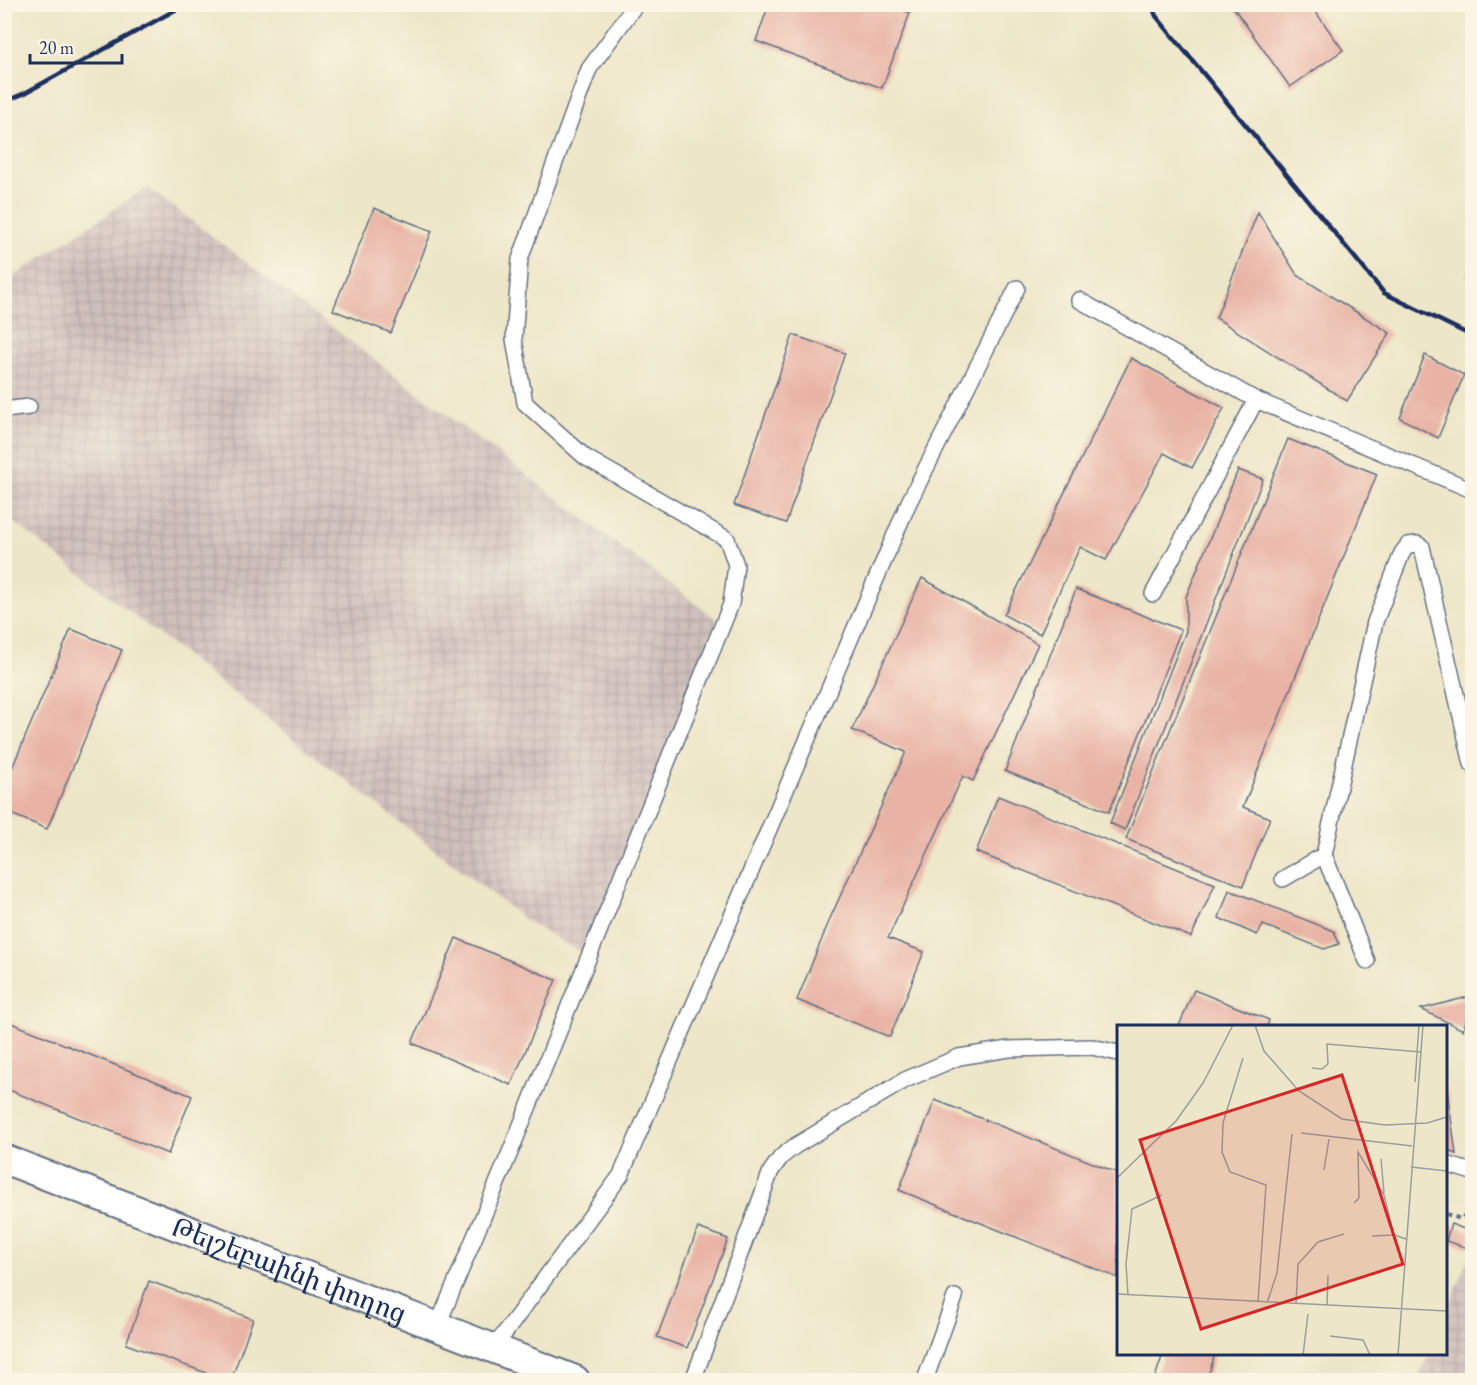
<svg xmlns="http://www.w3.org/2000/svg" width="1477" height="1385" font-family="'EB Garamond','Noto Serif Armenian',serif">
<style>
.industrial{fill:url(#industrial-grid)}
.building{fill:#e8b3a5}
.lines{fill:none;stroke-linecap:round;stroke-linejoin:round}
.service-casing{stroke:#646f83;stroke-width:18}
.minor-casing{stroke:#646f83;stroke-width:32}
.path{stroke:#646f83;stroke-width:4;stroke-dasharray:4.5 4.5;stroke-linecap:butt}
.service{stroke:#fff;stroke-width:15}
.minor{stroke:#fff;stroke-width:28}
.rail{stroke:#1b2f5e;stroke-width:4.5}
.labels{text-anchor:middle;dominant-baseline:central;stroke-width:4.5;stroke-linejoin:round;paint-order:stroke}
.street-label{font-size:27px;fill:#1b2f5e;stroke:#fcf5e5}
.inset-road{fill:none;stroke:#999d9e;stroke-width:1.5}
.view{fill:#d62828;fill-opacity:0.15;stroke:#d62828;stroke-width:3}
.inset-edge{fill:none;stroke:#1b2f5e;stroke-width:3}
</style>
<defs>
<pattern id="industrial-grid" width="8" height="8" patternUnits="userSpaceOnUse" patternTransform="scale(1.5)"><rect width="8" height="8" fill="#cfc0bb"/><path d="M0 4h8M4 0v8" fill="none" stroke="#b1a5a3"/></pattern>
</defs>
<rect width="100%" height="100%" fill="#fcf5e5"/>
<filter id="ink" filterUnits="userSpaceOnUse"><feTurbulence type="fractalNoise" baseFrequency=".0167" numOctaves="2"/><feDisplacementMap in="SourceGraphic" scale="12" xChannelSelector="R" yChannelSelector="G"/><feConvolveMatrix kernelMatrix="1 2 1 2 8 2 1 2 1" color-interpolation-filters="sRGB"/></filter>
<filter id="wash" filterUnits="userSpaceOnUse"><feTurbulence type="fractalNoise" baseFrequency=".008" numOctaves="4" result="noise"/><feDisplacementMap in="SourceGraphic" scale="24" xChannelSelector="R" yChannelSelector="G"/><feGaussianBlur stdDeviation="1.35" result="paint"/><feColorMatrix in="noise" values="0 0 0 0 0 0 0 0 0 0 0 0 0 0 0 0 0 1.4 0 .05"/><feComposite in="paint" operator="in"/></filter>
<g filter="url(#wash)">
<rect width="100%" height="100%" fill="#ede6c8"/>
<!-- industrial -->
<g class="industrial">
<polygon points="147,187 717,620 584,954 527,921 5,515 4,287 7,281"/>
<polygon points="1472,1250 1472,1380 1418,1380 1429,1354 1446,1354 1446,1314"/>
</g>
<g id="blocks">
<!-- building -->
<g class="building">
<polygon points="769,4 888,4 910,13 882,88 756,41"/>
<polygon points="1231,4 1310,4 1343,50 1290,87"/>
<polygon points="374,208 432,231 391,333 333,310"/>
<polygon points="1258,212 1297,275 1390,333 1347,401 1216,318"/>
<polygon points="1472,260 1472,279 1466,276"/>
<polygon points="793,335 845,353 786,523 734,505"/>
<polygon points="1425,355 1464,375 1438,438 1400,418"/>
<polygon points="1131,358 1224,408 1192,468 1164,453 1106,560 1080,547 1040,634 1004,615"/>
<polygon points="1288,439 1377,474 1243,807 1270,818 1243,886 1126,839"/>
<polygon points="1238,470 1263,479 1125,830 1110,823 1186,631 1186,597"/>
<polygon points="922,578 1038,644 973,781 963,776 888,938 924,952 890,1037 797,1000 832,914 906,752 852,730"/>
<polygon points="1076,589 1181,630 1109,812 1005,771"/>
<polygon points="71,629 122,650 47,829 4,811 4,787"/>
<polygon points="998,796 1215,884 1191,937 976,852"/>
<polygon points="1229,890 1334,931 1339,944 1324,949 1263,925 1257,935 1219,918"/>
<polygon points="456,938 556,980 511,1085 412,1043"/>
<polygon points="1194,990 1269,1020 1267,1026 1179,1026"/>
<polygon points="1472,996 1472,1002 1463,1030 1421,1009"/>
<polygon points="4,1020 192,1096 168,1154 4,1088"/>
<polygon points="1446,1088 1447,1088 1456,1154 1446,1149"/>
<polygon points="935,1100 1118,1173 1118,1278 899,1190"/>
<polygon points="1451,1224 1472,1232 1468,1248 1446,1241"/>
<polygon points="698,1228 728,1239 687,1348 657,1337"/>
<polygon points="149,1281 253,1319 231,1380 226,1380 126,1344"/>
<polygon points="1163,1354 1215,1354 1207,1380 1154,1380"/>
</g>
</g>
</g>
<g filter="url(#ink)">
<use href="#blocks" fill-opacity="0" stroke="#646f83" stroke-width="1.5"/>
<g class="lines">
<defs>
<g id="service">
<polyline points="1079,300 1256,400 1472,490"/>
<polyline points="4,410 29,407"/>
<polyline points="1153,594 1256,400"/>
<polyline points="1324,855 1367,961"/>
<polyline points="1283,879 1324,855 1375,622 1402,553 1408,545 1417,544 1422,547 1472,764"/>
<polyline points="1446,1164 1472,1172"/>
<polyline points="437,1327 511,1150 731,604 736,565 727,539 585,457 525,403 514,339 520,259 589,69 636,4"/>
<polyline points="493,1349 621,1175 909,502 1017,288"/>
<polyline points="693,1380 771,1171 781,1157 795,1146 905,1080 959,1057 1009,1049 1092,1047 1118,1053"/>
<polyline points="925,1380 955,1297"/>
</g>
<g id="minor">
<path id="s1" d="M4,1159L575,1380"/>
</g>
</defs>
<!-- service casing -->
<use href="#service" class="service-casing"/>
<!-- minor casing -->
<use href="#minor" class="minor-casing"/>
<!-- path -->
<polyline class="path" points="1446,1214 1461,1219 1467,1213 1472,1194"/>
<!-- service -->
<use href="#service" class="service"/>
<!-- minor -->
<use href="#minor" class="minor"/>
<!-- rail -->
<g class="rail">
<polyline points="1151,4 1156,16 1384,293 1472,336"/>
<polyline points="4,102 25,93 186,4"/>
</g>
</g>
</g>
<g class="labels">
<!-- street labels -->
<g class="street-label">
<text stroke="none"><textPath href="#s1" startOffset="306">Թեյշեբաինի փողոց</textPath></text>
</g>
</g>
<!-- overview -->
<g transform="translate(1117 1025)">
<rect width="330" height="330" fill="#ede6c8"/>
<path class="inset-road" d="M138,0L147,26L182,66L225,94L268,100L310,98L330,92M126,33L106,98L105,127L113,147L149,160L141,277M195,43L205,44L211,39L210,19L304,27M298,57L302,0M184,108L295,121M264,134L267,168M294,142L330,146M207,145L212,114M0,153L59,96L86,58L116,0M237,178L242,173L241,127L267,170L277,210L289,214M255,211L277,210M0,269L330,286M11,270L9,239L15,184L45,170M150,278L160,248L175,109M179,279L181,239L201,217L227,209M210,281L211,250M213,311L246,315L253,330M186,330L191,289M281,330L306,0"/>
<path class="view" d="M225,50L286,239L84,304L23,115Z"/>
<rect width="330" height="330" class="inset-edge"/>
</g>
<!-- margin -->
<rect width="1477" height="1385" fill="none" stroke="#fcf5e5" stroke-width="24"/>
<!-- scale -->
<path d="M30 54v9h92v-9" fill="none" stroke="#1b2f5e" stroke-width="3"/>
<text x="39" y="54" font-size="18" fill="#1b2f5e" stroke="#fcf5e5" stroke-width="4.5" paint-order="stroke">20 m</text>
</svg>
